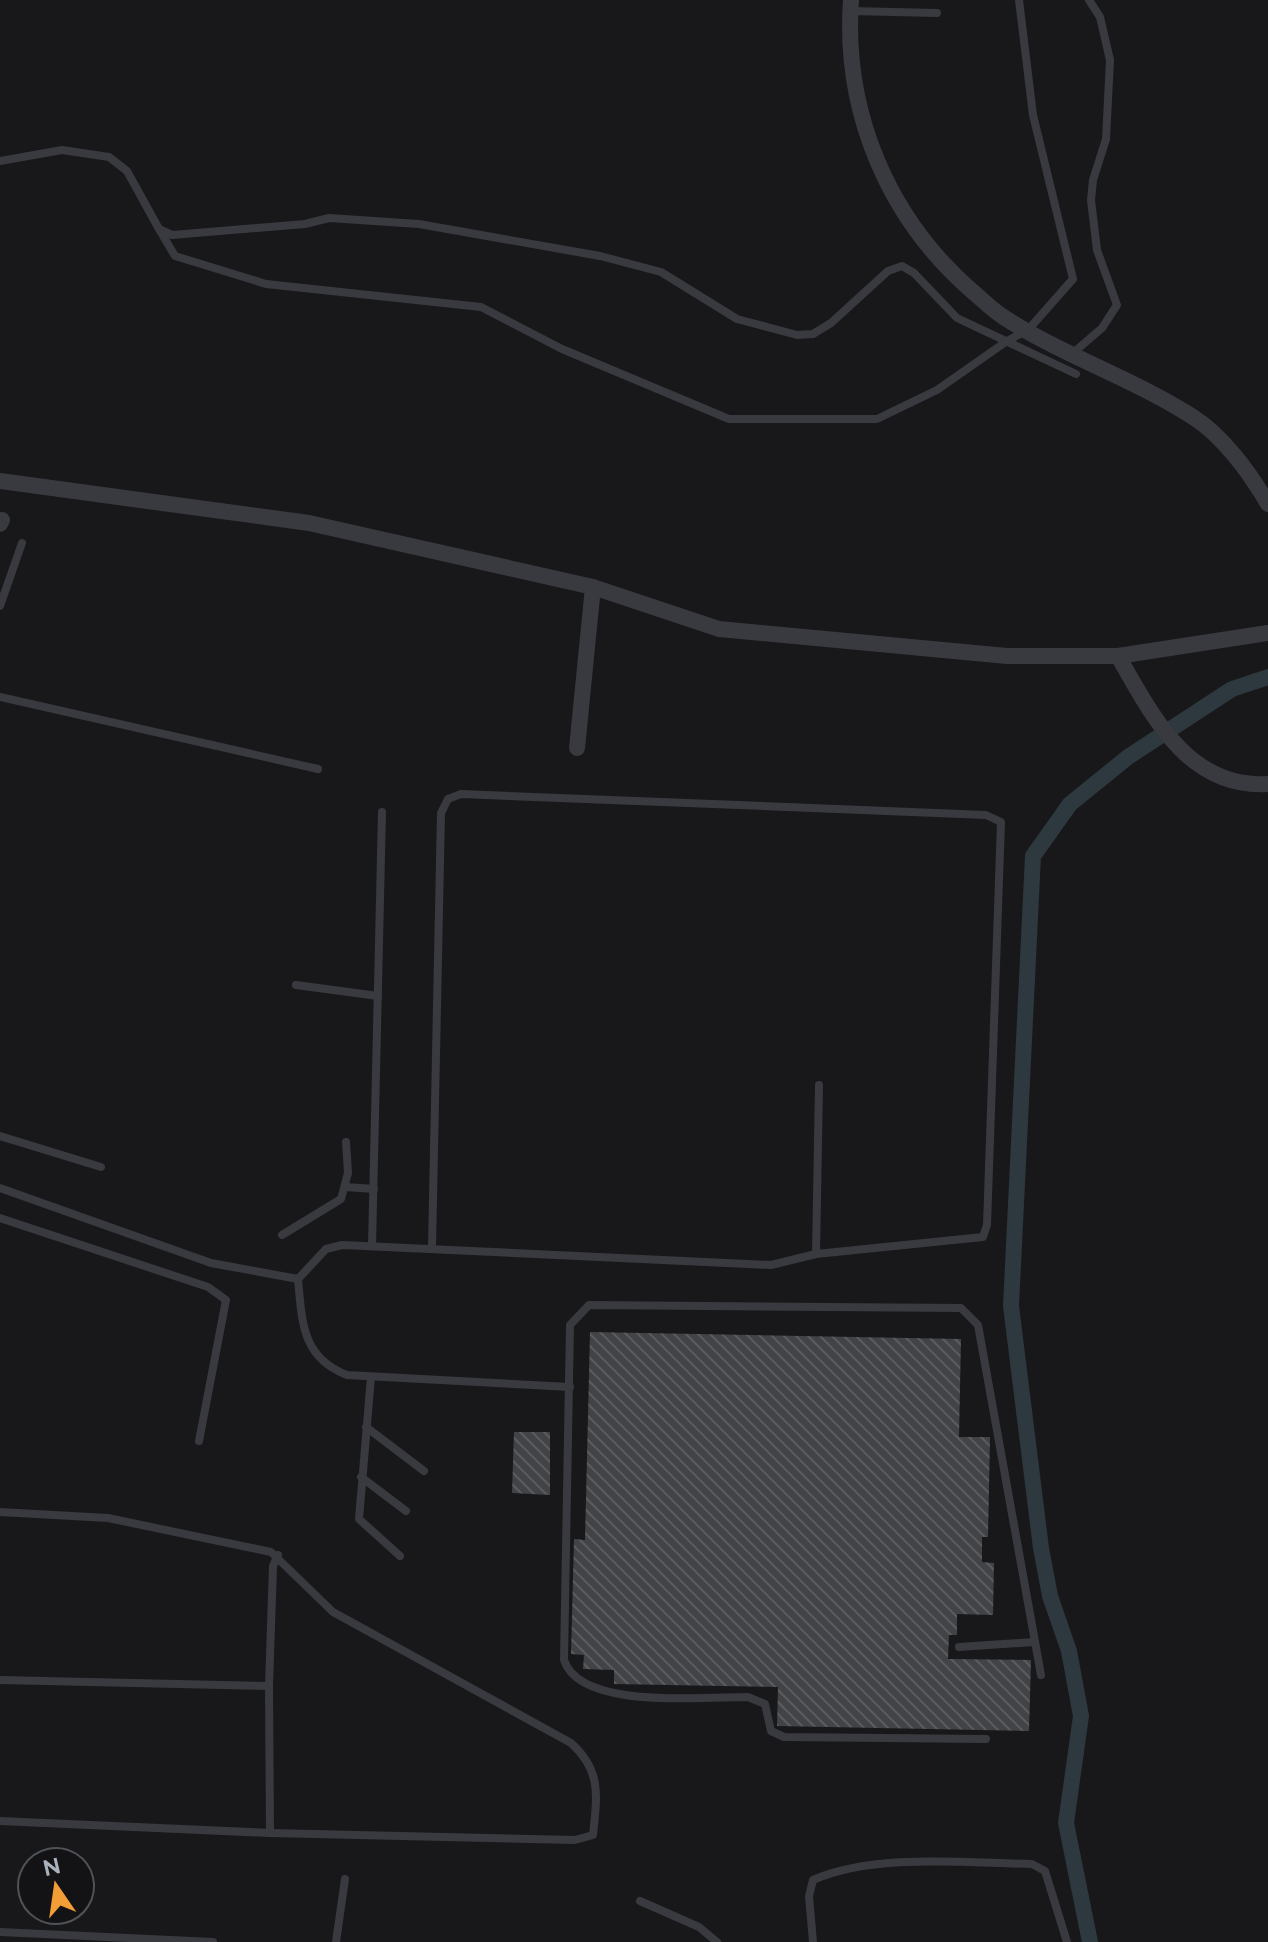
<svg xmlns="http://www.w3.org/2000/svg" width="1268" height="1942" font-family="Raleway,sans-serif">
<style>
.lines{fill:none;stroke-linecap:round;stroke-linejoin:round}
.canal{stroke:#2d393e;stroke-width:16}
.building{fill:url(#building-back-hatch)}
.service{stroke:#393a3f;stroke-width:8}
.minor{stroke:#393a3f;stroke-width:16}
</style>
<defs>
<pattern id="building-back-hatch" width="6" height="6" patternUnits="userSpaceOnUse" patternTransform="scale(2)"><rect width="6" height="6" fill="#424347"/><path d="M-1 5l2 2M0 0l6 6M5-1l2 2" fill="none" stroke="#5b5c5f"/></pattern>
</defs>
<rect width="100%" height="100%" fill="#18181a"/>
<g class="lines">
<!-- canal -->
<polyline class="canal" points="1090,1942 1066,1823 1081,1716 1069,1651 1050,1596 1041,1548 1011,1306 1033,856 1070,804 1128,757 1232,689 1268,677"/>
</g>
<!-- building -->
<g class="building">
<polygon points="590,1332 961,1339 959,1437 990,1437 988,1537 982,1537 982,1562 994,1563 993,1615 957,1614 957,1635 949,1635 948,1659 1031,1660 1029,1731 777,1726 778,1687 614,1684 614,1670 583,1669 584,1655 571,1654 574,1539 585,1540"/>
<polygon points="514,1432 550,1432 550,1495 512,1493"/>
</g>
<g class="lines">
<!-- service -->
<g class="service">
<polyline points="850,11 937,13"/>
<polyline points="0,161 62,150 109,157 127,171 159,229 172,235 305,224 329,218 419,224 600,256 661,272 737,319 797,335 813,334 831,323 888,271 902,266 914,273 957,318 1076,374"/>
<polyline points="159,229 175,256 266,284 481,307 562,349 729,419 877,419 937,390 1007,341 1028,330 1073,279 1033,115 1019,0"/>
<polyline points="1073,353 1102,328 1117,305 1097,250 1091,200 1093,180 1106,139 1110,60 1100,17 1089,0"/>
<polyline points="0,606 22,543"/>
<polyline points="0,697 318,769"/>
<polyline points="296,985 378,996"/>
<polyline points="0,1136 101,1167"/>
<polyline points="346,1187 374,1189"/>
<path d="M0,1188L211,1263L298,1279C302,1322 302,1358 347,1375L570,1387"/>
<polyline points="0,1218 208,1287 226,1300 199,1441"/>
<polyline points="282,1235 341,1199 348,1173 346,1142"/>
<polyline points="372,1246 382,812"/>
<polyline points="816,1254 819,1085"/>
<polyline points="298,1279 326,1249 342,1245 771,1265 816,1254 983,1237 987,1225 1001,822 986,815 461,794 448,799 441,813 432,1247"/>
<polyline points="371,1377 359,1519 400,1556"/>
<polyline points="366,1427 424,1471"/>
<polyline points="361,1477 406,1511"/>
<path d="M0,1512L108,1518L271,1552L333,1612L571,1743C602,1771 597,1796 593,1835L575,1840L270,1833L0,1821"/>
<polyline points="959,1647 1034,1642"/>
<polyline points="0,1680 269,1686"/>
<path d="M986,1739L784,1737L771,1731L765,1704L748,1697C703,1697 580,1710 564,1660L570,1325L589,1305L961,1308L978,1325L1041,1675"/>
<polyline points="270,1833 269,1686 273,1566 278,1555"/>
<polyline points="640,1901 699,1927 717,1942"/>
<polyline points="0,1932 213,1942"/>
<polyline points="336,1942 345,1879"/>
<path d="M813,1942L809,1896L813,1880C875,1853 965,1863 1032,1864L1045,1871L1067,1942"/>
</g>
<!-- minor -->
<g class="minor">
<path d="M851,0C843,112 888,218 972,291C983,300 993,311 1005,318C1064,356 1134,379 1193,417C1223,436 1250,473 1268,504"/>
<polyline points="0,481 309,523 593,587 719,629 1007,656 1118,656 1268,633"/>
<polyline points="0,524 2,520"/>
<path d="M1118,656C1152,715 1188,789 1268,784"/>
<polyline points="577,748 593,587"/>
</g>
</g>
<!-- north arrow -->
<g transform="translate(56 1886) rotate(347)"><circle r="38" fill="#131315" stroke="#4f5257" stroke-width="2"/>
<path d="M0-6L14 30L0 20L-14 30Z" fill="#f39d37"/>
<text y="-12" font-size="22" font-weight="bold" text-anchor="middle" fill="#aab1ba">N</text>
</g>
</svg>
